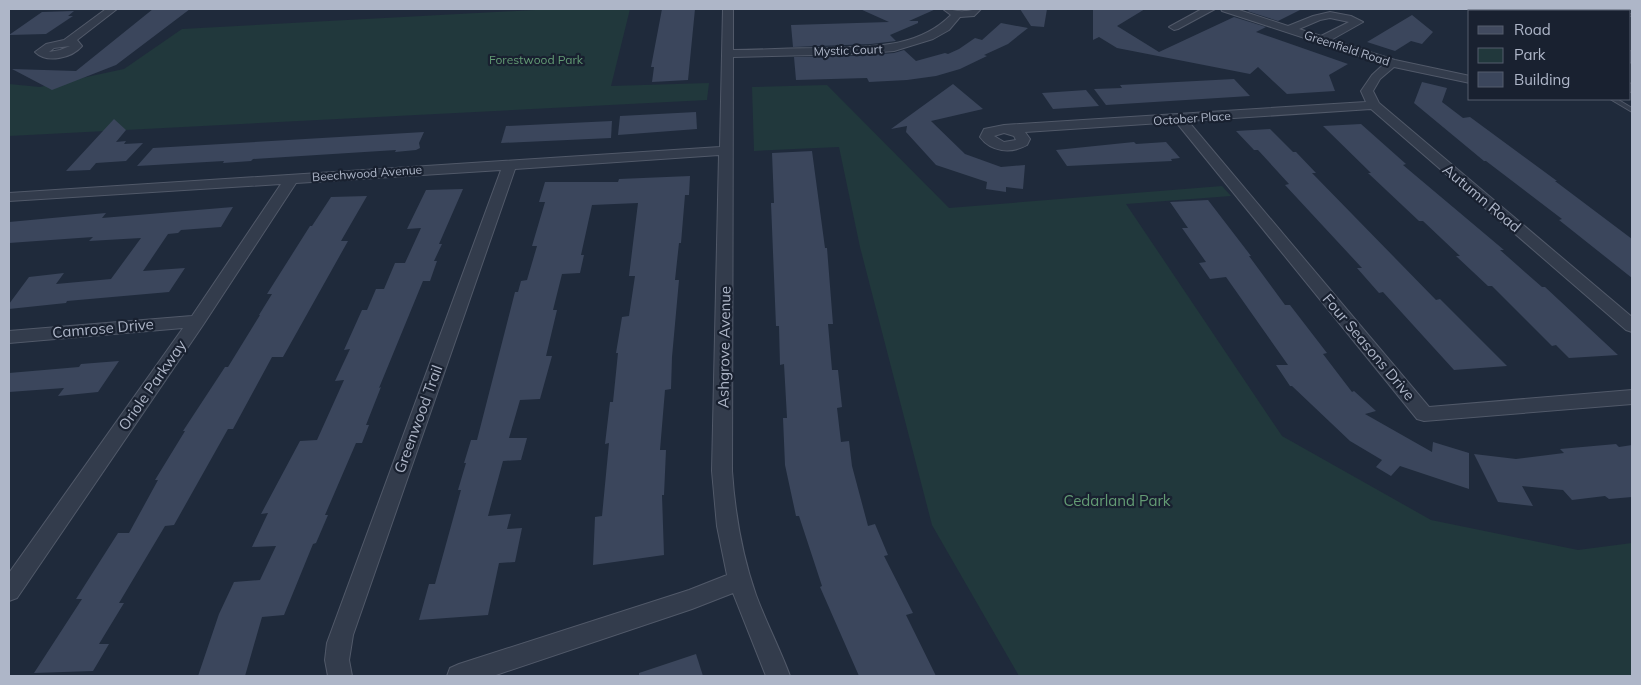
<svg xmlns="http://www.w3.org/2000/svg" width="1641" height="685" font-family="Mulish,sans-serif">
<style>
.green{fill:#21383c}
.building{fill:#3b465c}
.lines{fill:none;stroke-linecap:round;stroke-linejoin:round}
.service-casing{stroke:#515969;stroke-width:2}
.minor-casing{stroke:#515969;stroke-width:2}
.secondary-casing{stroke:#515969;stroke-width:2}
.service{fill:#333c4c;fill-rule:evenodd}
.minor{fill:#333c4c;fill-rule:evenodd}
.secondary{fill:#414a5f;fill-rule:evenodd}
.labels{text-anchor:middle;dominant-baseline:central;stroke-width:4.5;stroke-linejoin:round;paint-order:stroke}
.far-street-label{font-size:12px;fill:#aeb6c8;stroke:#192130}
.far-park-label{font-size:12px;fill:#639b74;stroke:#192130}
.street-label{font-size:15px;fill:#aeb6c8;stroke:#192130}
.park-label{font-size:15px;fill:#639b74;stroke:#192130}
</style>
<rect width="100%" height="100%" fill="#1f2a3b"/>
<!-- green -->
<g class="green">
<polygon points="553,9 630,9 611,86 709,83 707,100 9,136 9,84 40,87 124,69 182,29"/>
<polygon points="827,85 949,208 1222,186 1231,196 1126,204 1282,436 1431,520 1578,550 1632,543 1632,676 1019,676 932,525 860,247 839,147 754,151 752,87"/>
</g>
<!-- building -->
<g class="building">
<polygon points="153,9 190,9 116,65 52,90 12,69 76,71"/>
<polygon points="662,9 695,9 688,80 652,82 654,67 651,67"/>
<polygon points="860,9 936,9 909,21 918,21 918,23 890,35 896,41 871,44 793,47 791,25 889,22"/>
<polygon points="1020,9 1047,9 1044,27 1031,26"/>
<polygon points="1093,9 1145,9 1117,26 1159,52 1234,17 1266,27 1256,32 1348,64 1329,75 1335,91 1287,94 1258,67 1250,74 1117,48 1099,37 1093,40"/>
<polygon points="1251,9 1302,9 1278,21 1247,11"/>
<polygon points="74,11 68,16 73,16 46,34 9,35 42,12"/>
<polygon points="1412,15 1433,32 1422,44 1411,41 1395,51 1367,42"/>
<polygon points="1001,23 1028,28 1008,44 984,55 987,56 960,69 936,76 907,80 869,82 867,78 796,80 794,57 856,56 894,53 904,50 916,61 945,53 948,54 959,49 975,38 982,40"/>
<polygon points="1234,79 1250,96 1106,105 1094,89 1122,88 1120,85"/>
<polygon points="1422,82 1447,88 1442,102 1463,118 1470,117 1557,181 1555,181 1632,239 1632,278 1559,220 1562,219 1486,161 1484,161 1414,103"/>
<polygon points="953,84 983,109 931,121 965,154 1001,167 1025,165 1023,189 1006,187 1006,192 986,189 987,182 936,165 906,132 907,126 891,129"/>
<polygon points="1086,90 1099,106 1053,109 1042,93"/>
<polygon points="696,112 697,129 618,135 620,116"/>
<polygon points="114,119 126,130 116,142 126,141 124,144 143,143 126,161 96,163 90,170 66,171"/>
<polygon points="612,121 611,138 501,143 506,126"/>
<polygon points="1361,124 1406,164 1403,165 1504,250 1500,250 1542,287 1545,287 1618,355 1569,358 1556,345 1552,346 1492,286 1488,286 1456,256 1460,256 1423,221 1419,221 1368,173 1371,173 1323,126"/>
<polygon points="1270,129 1293,152 1296,152 1316,173 1312,173 1436,300 1440,299 1507,366 1454,370 1383,292 1379,293 1357,268 1362,268 1285,185 1289,184 1258,150 1254,150 1236,131"/>
<polygon points="424,132 419,143 420,148 416,150 395,152 396,150 253,159 251,161 223,163 224,161 137,166 153,148"/>
<polygon points="1134,142 1136,144 1166,142 1180,158 1171,159 1172,161 1067,166 1056,150"/>
<polygon points="812,151 825,248 827,248 833,324 828,324 832,370 838,370 842,407 837,408 841,442 849,441 852,466 868,526 875,524 888,555 884,556 913,613 906,615 936,676 859,676 820,587 822,586 799,516 796,516 785,465 783,418 787,418 784,364 780,365 779,326 776,326 771,203 774,203 772,153"/>
<polygon points="690,176 689,195 685,195 681,243 679,243 675,280 679,280 672,357 671,389 665,390 660,450 666,450 664,495 662,495 664,555 593,565 595,517 602,516 609,443 605,444 610,402 613,402 618,353 616,353 622,317 629,316 635,276 629,276 638,203 592,205 581,255 584,255 580,273 562,274 553,310 557,310 546,356 552,356 540,399 520,400 509,438 527,438 521,460 503,461 488,516 511,514 507,529 522,528 515,562 499,563 488,615 419,620 429,584 435,584 461,490 458,490 466,463 464,463 471,440 477,440 515,292 518,292 521,281 527,280 537,246 532,246 545,202 539,202 545,182 618,182 619,179"/>
<polygon points="463,189 439,244 442,244 434,261 437,261 430,281 423,281 379,388 381,387 366,425 369,425 362,443 356,443 325,515 328,515 316,543 313,544 284,615 262,617 245,676 198,676 219,614 234,582 260,580 276,546 252,547 268,513 261,514 300,441 317,440 344,380 335,381 350,349 344,350 362,310 367,310 376,289 384,289 395,263 405,263 421,228 407,229 426,190"/>
<polygon points="367,196 341,241 348,241 283,357 272,357 233,429 228,429 174,525 165,526 119,603 124,603 99,644 109,644 93,671 34,673 82,599 76,599 118,533 129,533 158,480 155,480 185,431 183,431 225,367 228,367 260,315 259,315 272,294 267,294 310,226 312,226 331,197"/>
<polygon points="1208,200 1251,256 1249,256 1285,305 1290,305 1327,353 1323,354 1352,392 1354,391 1376,411 1365,414 1432,452 1433,442 1469,453 1469,489 1400,466 1391,476 1376,467 1382,460 1350,441 1292,386 1290,386 1276,365 1288,365 1226,277 1210,279 1199,263 1206,262 1182,228 1188,228 1170,202"/>
<polygon points="233,207 221,227 181,230 178,233 168,234 143,271 185,268 169,292 67,301 66,303 9,309 9,304 29,277 64,273 56,284 111,279 141,238 89,241 93,237 9,243 9,222 106,213 102,218"/>
<polygon points="119,361 98,392 58,396 64,388 9,392 9,373 79,367 81,364"/>
<polygon points="1616,444 1619,447 1632,445 1632,497 1609,499 1605,496 1572,500 1563,490 1522,486 1533,506 1498,502 1474,454 1516,459 1564,453 1560,449"/>
<polygon points="696,654 703,676 639,676 639,673"/>
</g>
<g class="lines">
<defs>
<g id="service">
<rect x="1630" y="14" width="2" height="2"/>
<polygon points="1610,99 1617,99 1632,108 1632,112"/>
</g>
<g id="minor">
<path d="M106,9H117L77,40L82,46C72,58 47,64 35,52L46,44L64,40ZM70,46L60,50L49,52L54,48Z"/>
<path d="M723,9H733V50C761,50 789,48 817,48C865,46 915,51 951,15L943,9C950,9 958,12 964,11C971,11 975,9 981,9L974,16L960,17L949,30L933,39L894,51L856,54L733,57L732,471C735,514 742,555 756,595C766,622 780,649 790,676H766L733,593L692,609L493,676H447L450,668L459,664L689,590L727,575L717,526L712,471L719,155L515,169L353,635L349,660L352,676H328L325,660L327,643L501,170L296,183L203,325L17,598L9,601V573L183,328L9,343V331L192,316L281,184L9,201V193L720,147Z"/>
<polygon points="1202,9 1215,9 1178,29 1174,30 1169,27"/>
<path d="M1221,9H1236L1288,26L1313,16L1330,12L1351,16L1363,22L1331,40L1395,60L1470,76V83L1394,67L1380,79L1373,91L1379,103L1632,317V332L1626,330L1371,109L1188,121L1429,407L1632,390V404L1424,421L1417,419L1176,122L1025,132L1030,139L1027,145C1011,154 991,152 980,137L984,129L1004,125L1366,102L1361,91L1372,75L1384,64L1222,11ZM1330,18L1349,22L1321,36L1299,29L1320,20ZM1004,133L1014,136L1016,140L1004,142L994,136Z"/>
<polygon points="1632,83 1632,91 1630,92 1630,84"/>
</g>
<g id="secondary">
<polygon points="1540,9 1556,9 1558,11 1542,11"/>
<polygon points="1630,51 1632,52 1632,63 1630,62"/>
</g>
</defs>
<!-- service casing -->
<use href="#service" class="service-casing"/>
<!-- minor casing -->
<use href="#minor" class="minor-casing"/>
<!-- secondary casing -->
<use href="#secondary" class="secondary-casing"/>
<!-- service -->
<use href="#service" class="service"/>
<!-- minor -->
<use href="#minor" class="minor"/>
<!-- secondary -->
<use href="#secondary" class="secondary"/>
</g>
<g class="labels">
<!-- far-street labels -->
<g class="far-street-label">
<text transform="translate(1347 48) rotate(18)">Greenfield Road</text>
<text transform="translate(848 50) rotate(-2)">Mystic Court</text>
<text transform="translate(1192 118) rotate(-4)">October Place</text>
<text transform="translate(367 173) rotate(-4)">Beechwood Avenue</text>
</g>
<!-- far-park labels -->
<g class="far-park-label">
<text x="536" y="59">Forestwood Park</text>
</g>
<!-- street labels -->
<g class="street-label">
<text transform="translate(1482 198) rotate(40)">Autumn Road</text>
<text transform="translate(103 328) rotate(-5)">Camrose Drive</text>
<text transform="translate(724 347) rotate(-89)">Ashgrove Avenue</text>
<text transform="translate(1369 347) rotate(50)">Four Seasons Drive</text>
<text transform="translate(152 385) rotate(-55)">Oriole Parkway</text>
<text transform="translate(418 419) rotate(-70)">Greenwood Trail</text>
</g>
<!-- park labels -->
<g class="park-label">
<text x="1117" y="500">Cedarland Park</text>
</g>
</g>
<!-- border -->
<rect width="1641" height="685" fill="none" stroke="#aeb6c8" stroke-width="20"/>
<!-- legend -->
<rect x="1468" y="10" width="162" height="90" fill="#192130" stroke="#555d6d"/>
<rect x="1478" y="26" width="25" height="8" fill="#414a5f" stroke="#555d6d"/>
<text x="1514" y="35" font-size="15" fill="#aeb6c8">Road</text>
<rect x="1478" y="48" width="25" height="15" fill="#21383c" stroke="#555d6d"/>
<text x="1514" y="60" font-size="15" fill="#aeb6c8">Park</text>
<rect x="1478" y="72" width="25" height="15" fill="#3b465c" stroke="#555d6d"/>
<text x="1514" y="85" font-size="15" fill="#aeb6c8">Building</text>
</svg>
